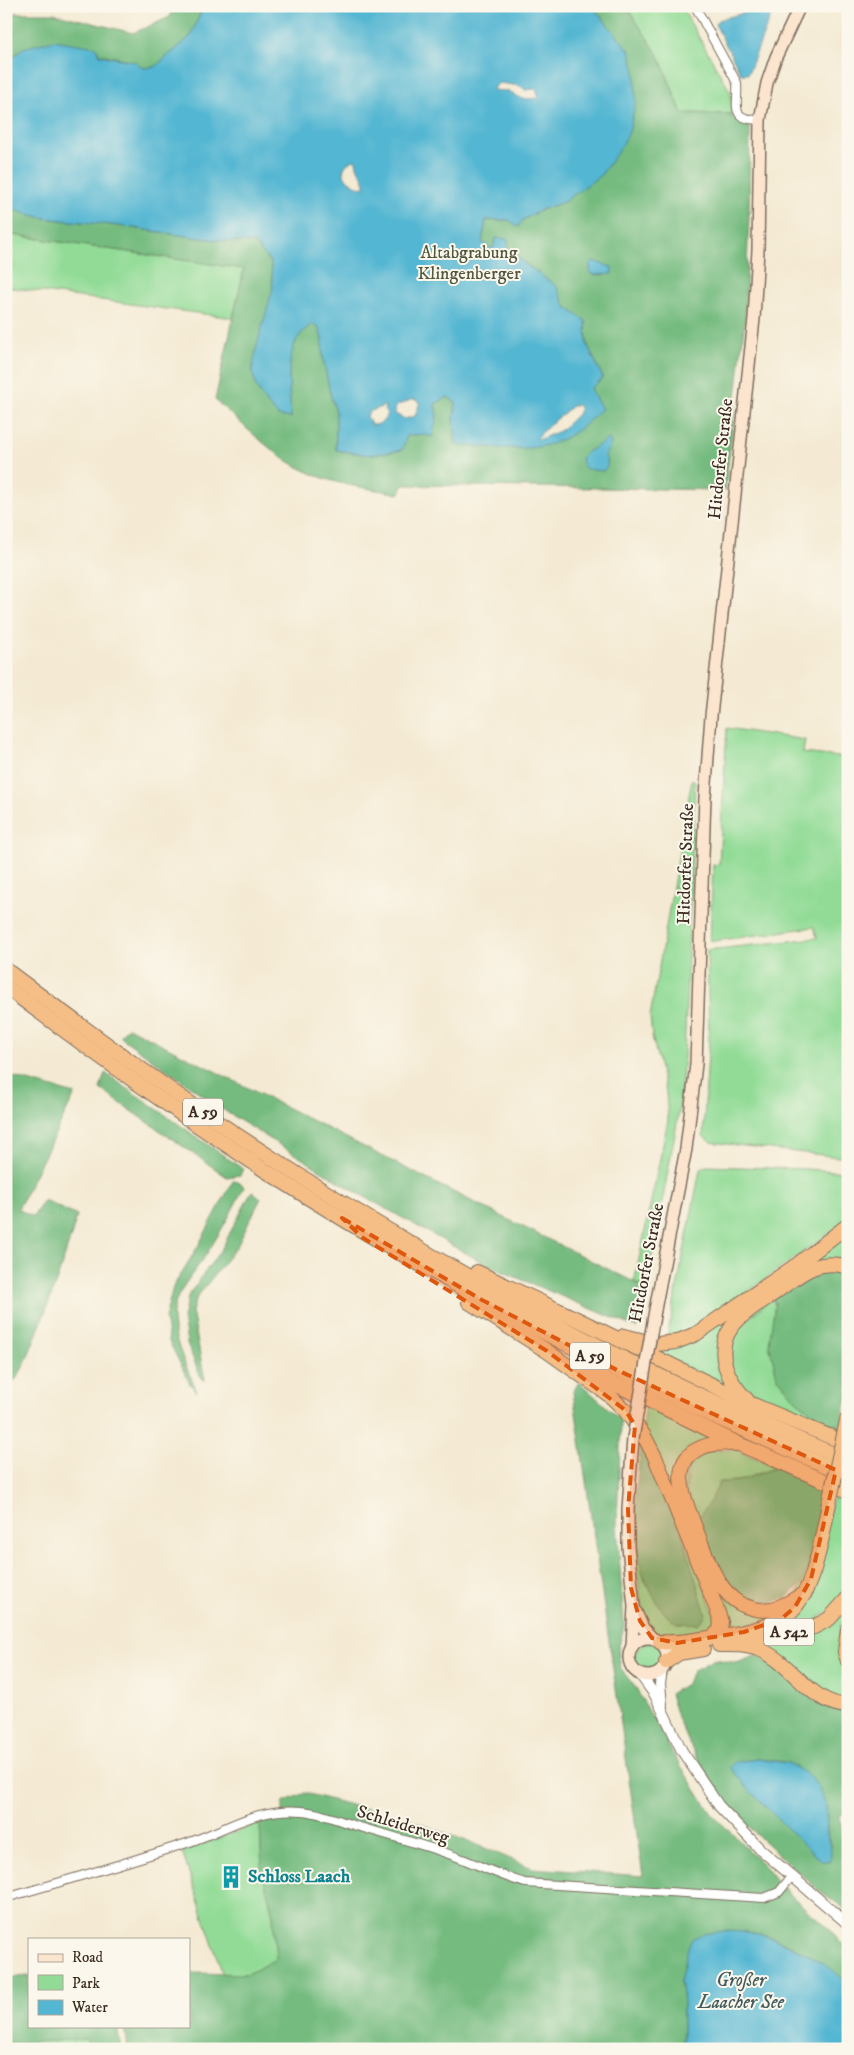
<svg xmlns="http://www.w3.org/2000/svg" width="854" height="2055" font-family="'IM FELL DW Pica',serif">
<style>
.green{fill:#92db96;stroke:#66825a}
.forest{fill:#75bb7f;stroke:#58724e;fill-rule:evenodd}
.water{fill:#53b6d2;stroke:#477078;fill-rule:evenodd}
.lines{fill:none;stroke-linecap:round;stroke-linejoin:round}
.minor-casing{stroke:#7c6d5d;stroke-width:10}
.tertiary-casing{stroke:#7c6d5d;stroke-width:12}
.secondary-casing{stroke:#7c6d5d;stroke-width:14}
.motorway-casing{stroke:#7c6d5d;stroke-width:16}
.minor{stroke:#fff;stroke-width:8}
.tertiary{stroke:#fff;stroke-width:10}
.secondary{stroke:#fbe5cf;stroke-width:11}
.motorway{stroke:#f6be87;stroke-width:14}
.secondary-bridge-casing{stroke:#7c6d5d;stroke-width:14;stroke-linecap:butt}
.motorway-bridge-casing{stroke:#7c6d5d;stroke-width:16;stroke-linecap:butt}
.secondary-bridge{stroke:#fbe5cf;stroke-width:11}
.motorway-bridge{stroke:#f6be87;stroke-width:14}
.marked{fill:#df570d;fill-opacity:0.2;stroke:#df570d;stroke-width:4;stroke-dasharray:10 6;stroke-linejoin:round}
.labels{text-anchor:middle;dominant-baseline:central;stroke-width:4;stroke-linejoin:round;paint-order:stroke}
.shield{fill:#fbf7ec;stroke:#75685c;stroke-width:1}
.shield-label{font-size:16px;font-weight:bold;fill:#3b2a1e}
.park-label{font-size:18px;fill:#51563c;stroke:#fbf7ec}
.street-label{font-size:18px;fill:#3b2a1e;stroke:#fbf7ec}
.culture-label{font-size:18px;font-weight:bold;fill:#0d838f;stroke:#fbf7ec;text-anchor:start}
.water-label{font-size:19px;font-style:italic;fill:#435b5d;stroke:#fbf7ec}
</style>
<rect width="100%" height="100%" fill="#fbf7ec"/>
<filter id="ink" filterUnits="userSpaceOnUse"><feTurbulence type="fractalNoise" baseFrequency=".02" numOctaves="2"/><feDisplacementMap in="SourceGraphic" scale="10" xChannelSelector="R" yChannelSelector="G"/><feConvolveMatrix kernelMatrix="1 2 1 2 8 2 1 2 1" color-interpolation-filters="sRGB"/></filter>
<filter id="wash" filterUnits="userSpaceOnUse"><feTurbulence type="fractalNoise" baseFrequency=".0096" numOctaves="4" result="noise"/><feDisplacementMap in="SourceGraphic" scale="20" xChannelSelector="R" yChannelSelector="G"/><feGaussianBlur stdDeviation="1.12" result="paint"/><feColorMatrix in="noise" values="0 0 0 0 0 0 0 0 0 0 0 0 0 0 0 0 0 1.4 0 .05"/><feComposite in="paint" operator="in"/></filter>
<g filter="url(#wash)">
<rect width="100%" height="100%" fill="#f4ead3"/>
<!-- green -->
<g class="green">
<polygon points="626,6 681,6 731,93 732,114 682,113 659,56"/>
<polygon points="6,234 244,269 233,318 6,287"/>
<polygon points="727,728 805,740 803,753 848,758 848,1158 710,1142 703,1136 709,1038 707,950 817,938 814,927 715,941 710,940 713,865 719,864"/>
<polygon points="692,779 695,781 684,1058 679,1112 646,1288 634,1283 668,1120 666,1093 652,1036 650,1017"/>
<polygon points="706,1166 807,1169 848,1172 848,1220 694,1330 667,1338 700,1170"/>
<polygon points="848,1229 848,1265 833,1261 727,1331 733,1389 654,1354 656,1347 664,1347"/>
<polygon points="773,1298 796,1400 822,1421 841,1426 839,1436 756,1400 749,1395 728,1366 730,1342 737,1329"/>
<polygon points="645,1407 713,1437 687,1453 684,1504 780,1616 730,1631 643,1428"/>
<polygon points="734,1449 777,1467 739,1481 720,1482 710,1503 696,1521 686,1492 688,1465 699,1452"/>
<polygon points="835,1493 848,1498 848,1589 842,1598 837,1606 816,1620 765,1630 789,1617"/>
<polygon points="682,1532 718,1622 715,1631 667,1638 649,1628 643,1614 640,1599 634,1541 646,1586"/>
<polygon points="848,1607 837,1647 842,1649 848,1672 848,1701 832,1698 760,1644"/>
<circle cx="649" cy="1657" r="14"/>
<polygon points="260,1823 262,1871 273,1915 276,1959 247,1974 223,1975 182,1852"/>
<polygon points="87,2039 91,2049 29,2049 26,2041"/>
</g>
<!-- forest -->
<g class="forest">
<path d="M172,6H201L200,14L191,36L155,67L143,68C125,52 50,50 23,48L6,64V13H53L133,33L170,17Z"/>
<path d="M592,6H626L659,56L682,113L732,114V117L750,128L749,216L745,319L725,490L404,485L399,494C368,488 334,485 306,471C273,456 242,423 215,400L244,269L6,234V207C44,222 72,220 111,225C159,231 206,241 254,243L271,263L273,289L256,354L291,418C290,388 281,341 313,324L318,326L322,339L323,358L330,393L336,412V450L370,455L402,450L407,436L422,434L437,418L435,404L448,397L456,403L454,418L497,446L522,449L572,434L590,389L603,378L587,344L586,321L566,307L556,286L524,263L508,247V239L492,249L482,242L486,220H523L543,209L564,202L630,51Z"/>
<polygon points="128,1027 435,1183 646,1288 637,1328 487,1265 356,1192 228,1113 122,1038 121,1035"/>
<polygon points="105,1073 243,1169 240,1175 227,1177 100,1089"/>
<path d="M6,1075L75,1094L18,1209L33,1217L44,1200L77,1216C65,1257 52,1296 36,1336C28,1354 23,1376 6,1389Z"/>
<path d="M233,1181L240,1182L244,1187C233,1209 222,1230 209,1250C197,1271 171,1294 173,1320C175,1346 188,1369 197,1392L190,1384L169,1341L165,1318L173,1287L197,1248Z"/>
<polygon points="252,1191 261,1198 237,1246 197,1297 192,1311 205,1381 201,1378 187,1343 183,1318 188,1296 222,1248"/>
<polygon points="848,1270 848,1393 841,1426 822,1421 796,1400 777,1377 769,1344 775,1302 773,1298 810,1272"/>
<path d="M579,1382L621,1420L617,1523L624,1626L618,1650L621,1669L635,1687L679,1764L712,1814L765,1866L777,1882L809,1912L826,1925L848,1950V1989C830,1964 788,1941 759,1934C747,1931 735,1932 723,1931L684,1961V1970L680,1981L683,2001V2049H128L125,2026H189V1973L247,1974L276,1959L273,1915L262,1871L260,1823L283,1814V1802L305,1793L415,1822L475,1844L532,1868L643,1876L573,1392Z"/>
<path d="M642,1437L678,1520L706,1615L698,1624C692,1623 684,1624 678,1623C668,1620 662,1610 657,1602C624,1552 636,1493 642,1437Z"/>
<polygon points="777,1467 826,1488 808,1567 803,1580 797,1588 787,1597 767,1604 751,1603 724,1585 696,1521 709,1503 720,1482 739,1481"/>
<path d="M757,1655L848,1711V1813L839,1815L848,1860V1911L816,1888L756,1834L725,1802L696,1757L678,1720L670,1694L686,1684L694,1670L715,1659L737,1663ZM757,1759C766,1761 779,1760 788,1763C799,1768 824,1795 826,1807C828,1821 825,1833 831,1846L809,1850L748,1788L730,1767L735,1762Z"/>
<polygon points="29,1976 29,2026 117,2026 121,2049 91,2049 86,2039 6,2044 6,1978"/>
</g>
<!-- water -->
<g class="water">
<path d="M201,6H592L630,51L635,71L636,100L629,132L622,146L601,175L564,202L543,209L523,220L518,227L509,220H486L482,242L492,249L496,238L508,239V247L524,263L556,286L566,307L586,321L587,344L603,378L590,389L602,409C589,421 575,434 559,441C530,454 488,446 456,445L454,418L456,403L448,397L435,404L437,418L432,437L422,434L407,436L402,450L370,455L336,450V412L330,393L323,358L322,339L318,326L313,324C281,341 290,389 291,418L278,416L264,400L256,386L252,371L257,345L273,288L271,263L254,243C206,241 159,231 111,225C72,220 44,222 6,207V64L23,48L54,40L96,47L100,55L136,62L143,68L155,67L191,36L200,14ZM499,83L521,86L525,90L536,89L539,98L523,99L507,91L492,90ZM354,160L356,161C357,172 366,177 365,188C349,186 332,169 354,160ZM413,399L420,402L415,416L405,419L395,414L396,406ZM577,405L580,408L579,412L560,431L540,439L537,438L543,431L572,406ZM384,406H386L384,409L387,415C383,423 379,425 371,425L367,416L369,412Z"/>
<polygon points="769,6 773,10 748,74 741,74 715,24 718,20"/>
<polygon points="593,261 612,267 612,274 594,275 590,273 590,263"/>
<polygon points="609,439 611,443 605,456 608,466 603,471 586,469 582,464 581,458 587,452"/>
<polygon points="757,1759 788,1763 807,1774 818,1786 826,1805 827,1835 831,1853 830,1862 822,1861 809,1850 747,1788 730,1767 735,1762"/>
<path d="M723,1931C735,1932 747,1931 758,1934C779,1939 844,1967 848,1990C851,2007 848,2031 848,2049H683V2001L680,1981L689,1944L693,1938L703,1934Z"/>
</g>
</g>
<g filter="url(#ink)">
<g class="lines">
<defs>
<g id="minor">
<path d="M695,6L737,83C739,106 728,119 760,120"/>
<path d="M6,1898C67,1880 127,1863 187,1843C228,1829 257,1807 302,1811C319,1812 337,1820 353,1825C390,1836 429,1846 465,1860C485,1868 504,1877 525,1883L764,1898L779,1892L792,1876"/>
</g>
<g id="tertiary">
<polyline points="662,1669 660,1684 662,1705"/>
<polyline points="639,1673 655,1695 682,1751 719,1806 760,1849 848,1924"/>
</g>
<g id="secondary">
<polyline points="655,1310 686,1149 696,1064 705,797 711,716 754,319 758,250 760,120 767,83 776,57 800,6"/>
<polyline points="635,1610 643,1628 652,1638"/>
<circle cx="648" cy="1657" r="19"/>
<polyline points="632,1647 634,1606 628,1547 628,1509 633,1438"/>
</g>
<g id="motorway">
<path d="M6,970C94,1036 183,1101 275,1160C456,1277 648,1378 848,1460"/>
<path d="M6,987C91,1051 177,1113 266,1171C450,1289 646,1391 848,1475"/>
<polyline points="477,1272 581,1321 751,1404 848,1444"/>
<polyline points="469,1302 547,1351 609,1395 625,1410 644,1436 655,1457 716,1607 721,1622 720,1630 713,1637"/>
<polyline points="624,1336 657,1344 676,1342 696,1334 798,1264 848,1225"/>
<polyline points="588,1371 741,1445 848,1491"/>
<path d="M747,1400C728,1381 714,1353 731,1328C742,1313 761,1302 776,1292C799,1275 817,1257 848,1267"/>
<path d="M734,1444C705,1441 676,1451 682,1486C684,1501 691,1516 696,1530C705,1552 712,1577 729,1595C735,1602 746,1607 755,1609C774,1613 790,1602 805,1593"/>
<polyline points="848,1629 845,1652 848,1661"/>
<polyline points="739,1641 814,1627 829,1619 848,1598"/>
<path d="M660,1642C683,1644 705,1638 728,1635C748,1631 771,1627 788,1614C816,1592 823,1528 831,1494"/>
<path d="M719,1645C733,1645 747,1644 761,1650C793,1664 810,1704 848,1706"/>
<polyline points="666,1662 679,1653 703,1649"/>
</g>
</defs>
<!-- minor casing -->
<use href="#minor" class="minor-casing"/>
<!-- tertiary casing -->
<use href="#tertiary" class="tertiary-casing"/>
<!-- secondary casing -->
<use href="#secondary" class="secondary-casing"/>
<!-- motorway casing -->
<use href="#motorway" class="motorway-casing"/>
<!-- minor -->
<use href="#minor" class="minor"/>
<!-- tertiary -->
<use href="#tertiary" class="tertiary"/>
<!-- secondary -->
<use href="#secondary" class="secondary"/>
<!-- motorway -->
<use href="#motorway" class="motorway"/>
<defs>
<polyline id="secondary-bridge" points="633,1438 655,1310"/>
<polyline id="motorway-bridge" points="831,1494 848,1416"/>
</defs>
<!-- secondary-bridge casing -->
<use href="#secondary-bridge" class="secondary-bridge-casing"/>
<!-- motorway-bridge casing -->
<use href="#motorway-bridge" class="motorway-bridge-casing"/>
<!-- secondary-bridge -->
<use href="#secondary-bridge" class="secondary-bridge"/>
<!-- motorway-bridge -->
<use href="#motorway-bridge" class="motorway-bridge"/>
</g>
</g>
<!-- marked area -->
<path class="marked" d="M342,1218L482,1300L617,1370L836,1470L811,1579L795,1607L781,1619L744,1632L677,1643L652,1638L640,1621L631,1588L628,1509L635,1425L625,1410L547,1351L363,1238Z"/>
<!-- icons -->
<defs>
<symbol id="building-bare" viewBox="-9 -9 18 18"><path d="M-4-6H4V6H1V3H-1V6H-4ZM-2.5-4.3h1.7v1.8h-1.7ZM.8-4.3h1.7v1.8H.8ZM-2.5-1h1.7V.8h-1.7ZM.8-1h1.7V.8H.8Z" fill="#0f9aa8" stroke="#fbf7ec" stroke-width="2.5" paint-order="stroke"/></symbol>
</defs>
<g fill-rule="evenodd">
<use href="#building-bare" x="215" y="1861" width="32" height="32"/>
</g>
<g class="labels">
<!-- shield labels -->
<g class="shield">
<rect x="183" y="1098.5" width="40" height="27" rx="4"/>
<rect x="570" y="1342.5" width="40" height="27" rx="4"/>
<rect x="764" y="1618.5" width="50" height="27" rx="4"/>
</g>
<g class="shield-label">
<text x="203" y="1112">A 59</text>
<text x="590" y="1356">A 59</text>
<text x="789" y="1632">A 542</text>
</g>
<!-- park labels -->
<g class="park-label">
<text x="469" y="253">Altabgrabung<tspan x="469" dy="21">Klingenberger</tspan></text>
</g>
<!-- street labels -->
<g class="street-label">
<text transform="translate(721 459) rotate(-84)">Hitdorfer Straße</text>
<text transform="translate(686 864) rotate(-88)">Hitdorfer Straße</text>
<text transform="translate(647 1263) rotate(-79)">Hitdorfer Straße</text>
<text transform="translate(403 1825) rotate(17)">Schleiderweg</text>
</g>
<!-- culture labels -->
<g class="culture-label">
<text x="248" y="1877">Schloss Laach</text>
</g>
<!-- water labels -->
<g class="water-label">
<text x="741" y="1980">Großer<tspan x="741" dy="22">Laacher See</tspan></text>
</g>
</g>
<!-- margin -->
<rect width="854" height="2055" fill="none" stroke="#fbf7ec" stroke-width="25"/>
<!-- legend -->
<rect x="28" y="1938" width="162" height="90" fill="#fbf7ec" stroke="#aea59a"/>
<rect x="38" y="1954" width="25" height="8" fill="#fbe5cf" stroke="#aea59a"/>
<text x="72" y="1962" font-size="15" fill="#3b2a1e">Road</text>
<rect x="38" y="1975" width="25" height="15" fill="#92db96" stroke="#aea59a"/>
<text x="72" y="1988" font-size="15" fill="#3b2a1e">Park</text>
<rect x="38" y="2000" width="25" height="15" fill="#53b6d2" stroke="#aea59a"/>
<text x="72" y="2012" font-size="15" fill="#3b2a1e">Water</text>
</svg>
